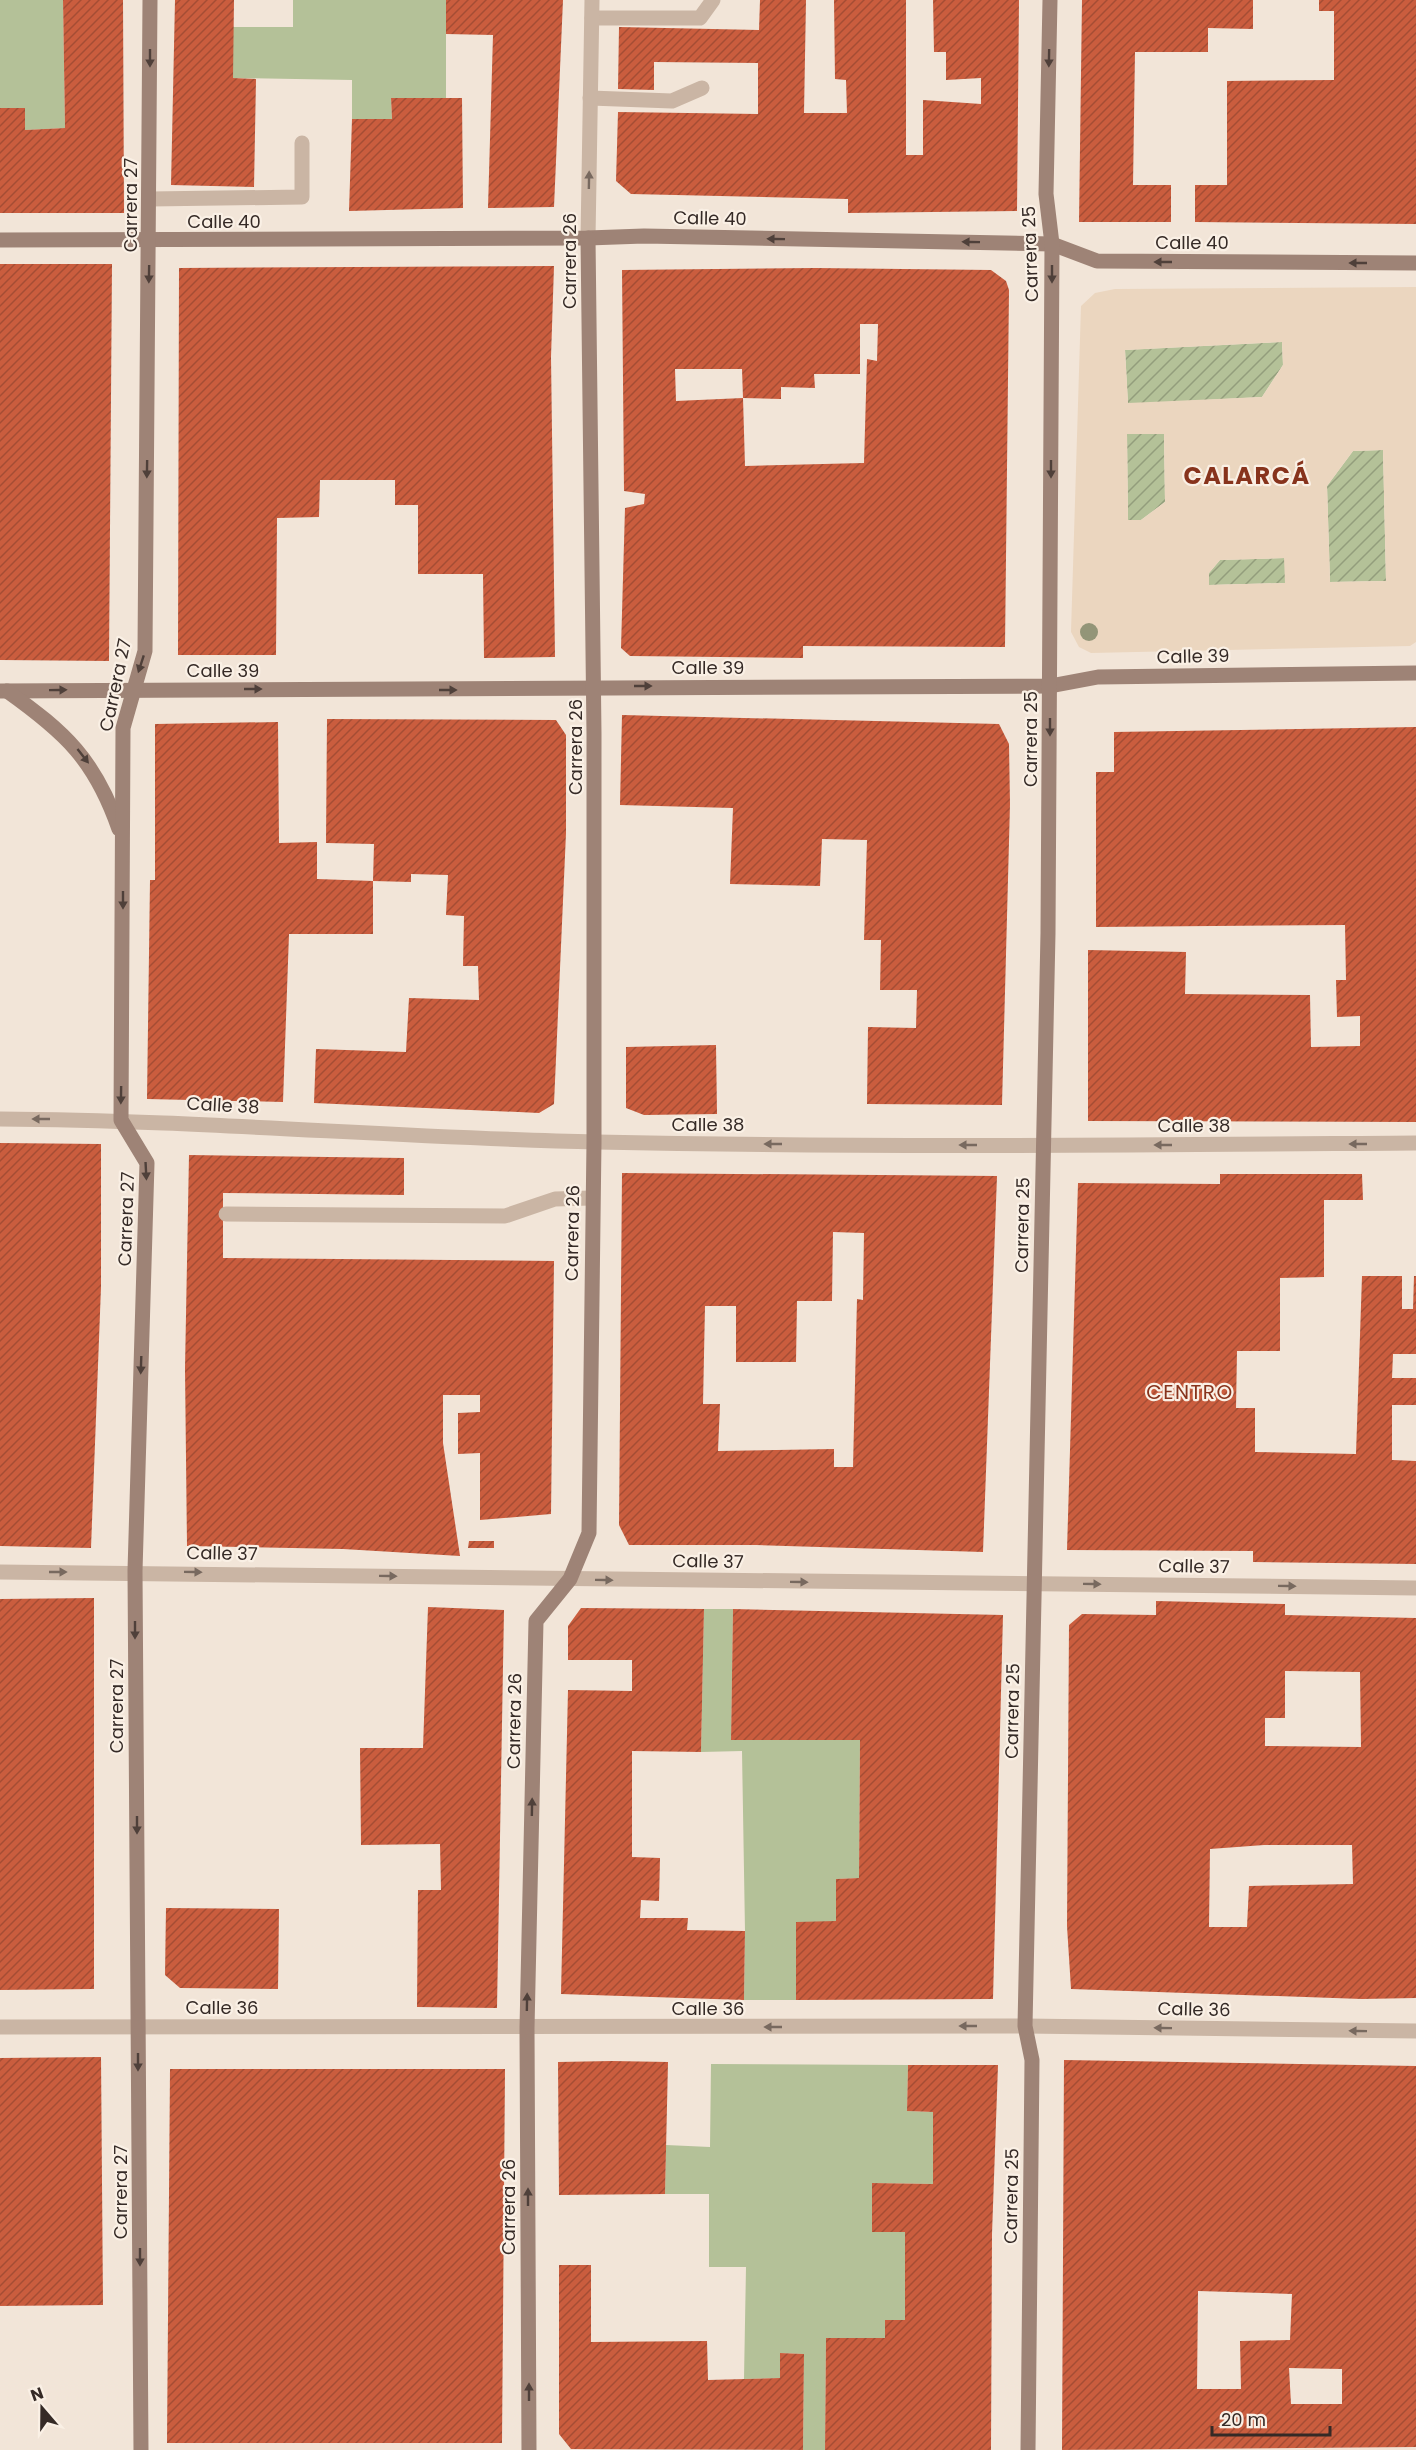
<svg xmlns="http://www.w3.org/2000/svg" width="1416" height="2450" font-family="Poppins,sans-serif">
<style>
.grass{fill:#b4c198}
.garden{fill:url(#garden-furrows)}
.plaza{fill:#ebd6bf;fill-rule:evenodd}
.building{fill:url(#building-hatch);fill-rule:evenodd}
.lines{fill:none;stroke-linecap:round;stroke-linejoin:round}
.lane{stroke:#cab5a4;stroke-width:15}
.street{stroke:#cab5a4;stroke-width:15}
.secondary{stroke:#9e8376;stroke-width:15}
.tree{fill:#939578}
.oneway{fill:#4f403a}
.oneway2{fill:#78695f}
.labels{text-anchor:middle;dominant-baseline:central;stroke-width:4.5;stroke-linejoin:round;paint-order:stroke}
.street-label{font-size:18px;fill:#352a26;stroke:#faf0e5}
.neighbourhood-label{font-size:20px;letter-spacing:1.5px;fill:#87331c;stroke:#faf0e5}
.district-label{font-size:24px;font-weight:bold;letter-spacing:1.5px;fill:#87331c;stroke:#faf0e5}
</style>
<defs>
<pattern id="garden-furrows" width="10" height="10" patternUnits="userSpaceOnUse" patternTransform="scale(1.5)"><rect width="10" height="10" fill="#b4c198"/><path d="M-1 1l2-2M0 10L10 0M9 11l2-2" fill="none" stroke="#939d7c"/></pattern>
<pattern id="building-hatch" width="6" height="6" patternUnits="userSpaceOnUse" patternTransform="scale(1.5)"><rect width="6" height="6" fill="#ca5d3e"/><path d="M-1 1l2-2M0 6l6-6M5 7l2-2" fill="none" stroke="#a54d34"/></pattern>
</defs>
<rect width="100%" height="100%" fill="#f2e5d8"/>
<!-- grass -->
<g class="grass">
<polygon points="0,0 63,0 65,128 25,130 25,108 0,108"/>
<polygon points="293,0 446,0 446,98 391,98 392,119 352,119 352,80 233,78 233,27 293,27"/>
<polygon points="704,1609 733,1609 731,1740 860,1740 859,1878 836,1879 836,1921 796,2000 744,2000 745,1931 742,1751 701,1752"/>
<polygon points="711,2064 908,2065 907,2111 933,2112 933,2184 872,2183 872,2231 905,2232 905,2320 886,2320 885,2338 826,2338 825,2450 803,2450 804,2354 780,2353 780,2378 744,2379 746,2267 709,2267 709,2194 665,2194 666,2145 710,2147"/>
</g>
<!-- garden -->
<g class="garden">
<polygon points="1282,342 1283,365 1262,397 1128,404 1125,350"/>
<polygon points="1127,434 1164,434 1165,502 1141,520 1128,520"/>
<polygon points="1383,450 1386,581 1330,582 1327,486 1353,451"/>
<polygon points="1285,558 1285,583 1209,585 1209,573 1220,560"/>
</g>
<!-- plaza -->
<path class="plaza" d="M1416,287V642L1410,646L1091,653L1079,647L1071,632L1081,306L1095,293L1115,289ZM1282,342L1283,365L1262,397L1128,403L1125,350ZM1127,434H1164L1165,502L1141,520H1128ZM1383,450L1386,581L1330,582L1327,486L1353,451ZM1284,558L1285,583L1209,585V573L1220,560Z"/>
<!-- building -->
<g class="building">
<polygon points="63,0 123,0 124,213 0,213 0,108 25,108 25,130 65,128"/>
<polygon points="175,0 234,0 233,78 256,79 254,187 171,185"/>
<polygon points="446,0 563,0 554,207 488,208 493,35 446,34"/>
<polygon points="760,0 806,0 804,113 847,113 846,80 835,79 834,0 906,0 906,155 923,155 923,100 981,104 981,78 946,80 946,52 934,52 933,0 1019,0 1017,211 848,213 848,199 631,194 616,181 618,112 758,114 758,63 654,62 654,90 618,89 619,27 759,30"/>
<polygon points="1082,0 1253,0 1253,29 1208,28 1208,52 1135,52 1133,185 1171,185 1171,222 1079,222"/>
<polygon points="1319,0 1416,0 1416,224 1195,222 1195,185 1227,185 1227,81 1334,80 1334,11 1319,11"/>
<polygon points="391,98 462,98 463,208 349,211 352,119 392,119"/>
<polygon points="0,264 112,264 109,661 0,660"/>
<polygon points="554,266 551,357 555,657 484,658 483,574 418,574 418,505 395,505 395,480 320,480 319,517 277,518 276,655 178,655 179,268"/>
<path d="M815,268L991,270L1006,281L1009,290L1005,647L803,646V658L630,656L621,648L625,508L644,504L645,494L624,491L622,270ZM860,324H878L877,361L867,359L864,463L745,466L743,398L676,401L675,369H742L743,398L781,399V387L815,388L814,374H860Z"/>
<polygon points="622,715 999,724 1009,744 1010,804 1002,1105 867,1104 868,1027 916,1028 917,990 880,990 881,940 864,940 867,840 822,839 820,886 730,884 733,808 620,805"/>
<polygon points="327,719 556,720 566,735 566,833 554,1104 539,1113 314,1103 316,1049 406,1052 409,998 479,1000 478,966 463,966 464,916 446,915 448,875 411,874 411,882 373,881 373,934 289,934 283,1102 147,1099 150,880 155,880 155,724 278,722 279,843 317,842 317,879 373,881 374,844 326,843"/>
<polygon points="1416,727 1416,1122 1088,1121 1088,950 1186,952 1185,994 1310,995 1311,1047 1360,1046 1360,1016 1337,1017 1336,980 1346,980 1345,925 1096,927 1096,772 1114,772 1114,732"/>
<polygon points="716,1045 717,1114 644,1115 626,1108 626,1047"/>
<polygon points="0,1143 101,1144 101,1287 91,1548 0,1546"/>
<polygon points="189,1155 404,1158 404,1195 223,1193 223,1258 554,1261 551,1514 480,1520 480,1453 458,1454 458,1413 480,1412 480,1395 443,1395 443,1443 460,1556 343,1549 187,1546 185,1369"/>
<path d="M622,1173L997,1176L983,1552L756,1545H629L619,1525ZM833,1232L864,1233L863,1300L857,1299L853,1467H834V1449L718,1451L720,1404H703L705,1306H736V1362H796L797,1301H832Z"/>
<polygon points="1220,1174 1362,1174 1363,1200 1324,1200 1324,1277 1280,1278 1280,1351 1237,1351 1236,1408 1255,1408 1255,1452 1356,1454 1362,1276 1402,1276 1402,1309 1413,1309 1414,1276 1416,1276 1416,1354 1393,1354 1392,1378 1416,1378 1416,1405 1392,1405 1392,1460 1416,1461 1416,1564 1253,1562 1253,1551 1067,1550 1078,1183 1220,1184"/>
<polygon points="469,1541 494,1541 494,1548 468,1548"/>
<polygon points="94,1598 94,1989 0,1990 0,1599"/>
<path d="M1156,1601L1285,1604V1615L1416,1618V1998L1362,1999L1071,1989L1067,1926L1069,1625L1082,1614L1156,1615ZM1285,1671L1360,1672L1361,1747L1265,1746V1718H1285ZM1264,1845H1352L1353,1884L1249,1886L1247,1927H1209L1210,1849Z"/>
<polygon points="428,1607 504,1610 497,2008 417,2007 418,1890 441,1890 440,1844 361,1845 360,1748 423,1748"/>
<polygon points="581,1608 704,1609 701,1752 632,1751 632,1857 660,1858 659,1901 641,1900 640,1918 688,1918 687,1930 745,1931 744,2000 561,1994 568,1690 632,1691 632,1660 568,1660 568,1626"/>
<polygon points="733,1609 1003,1615 993,1999 796,2000 796,1922 836,1921 836,1879 859,1878 860,1740 731,1740"/>
<polygon points="166,1908 279,1909 278,1989 180,1988 165,1975"/>
<polygon points="101,2057 103,2305 0,2306 0,2058"/>
<path d="M1064,2060L1416,2066V2447L1062,2450ZM1198,2291L1292,2294L1290,2340L1240,2341L1241,2389H1197ZM1289,2368L1342,2369V2404H1291Z"/>
<polygon points="612,2061 668,2062 665,2194 559,2195 558,2062"/>
<polygon points="908,2065 998,2065 992,2234 991,2450 825,2450 826,2338 885,2338 885,2320 905,2320 905,2232 872,2232 872,2183 933,2184 933,2112 907,2111"/>
<polygon points="170,2069 505,2069 502,2443 167,2443"/>
<polygon points="559,2265 591,2265 591,2342 707,2341 708,2380 780,2378 780,2353 804,2354 803,2450 571,2449 559,2434"/>
</g>
<g class="lines">
<!-- lane -->
<g class="lane">
<polyline points="592,18 700,18 713,0"/>
<polyline points="590,98 672,101 702,88"/>
<polyline points="150,199 302,197 302,143"/>
<polyline points="226,1214 505,1216 555,1199 591,1198"/>
</g>
<!-- street -->
<g class="street">
<polyline points="588,238 592,0"/>
<path d="M0,1119C199,1120 398,1138 597,1142C870,1148 1143,1145 1416,1143"/>
<polyline points="0,1572 1416,1588"/>
<polyline points="0,2027 1025,2026 1416,2031"/>
</g>
<!-- secondary -->
<g class="secondary">
<polyline points="0,240 588,238 644,236 1052,244 1097,261 1416,263"/>
<polyline points="0,691 1050,686 1098,677 1416,673"/>
<path d="M7,691C66,733 95,760 119,829"/>
<polyline points="141,2450 135,1571 147,1163 121,1120 123,728 145,651 150,0"/>
<polyline points="529,2450 527,2028 536,1621 570,1579 589,1533 594,1142 594,734 588,238"/>
<polyline points="1028,2450 1032,2060 1025,2026 1048,933 1052,244 1046,194 1050,0"/>
</g>
</g>
<!-- trees -->
<circle class="tree" cx="1089" cy="632" r="9"/>
<!-- one-way arrows -->
<defs><path id="oneway-solid" d="M-6-.8H1V-3.2L6.5 0L1 3.2V.8H-6Z" transform="scale(1.5)"/></defs>
<g class="oneway">
<use href="#oneway-solid" transform="translate(150 58) rotate(90)"/>
<use href="#oneway-solid" transform="translate(1049 58) rotate(91)"/>
<use href="#oneway-solid" transform="translate(776 239) rotate(-179)"/>
<use href="#oneway-solid" transform="translate(971 242) rotate(-179)"/>
<use href="#oneway-solid" transform="translate(1163 262) rotate(-180)"/>
<use href="#oneway-solid" transform="translate(1358 263) rotate(-180)"/>
<use href="#oneway-solid" transform="translate(149 274) rotate(91)"/>
<use href="#oneway-solid" transform="translate(1052 274) rotate(90)"/>
<use href="#oneway-solid" transform="translate(147 469) rotate(91)"/>
<use href="#oneway-solid" transform="translate(1051 469) rotate(90)"/>
<use href="#oneway-solid" transform="translate(141 664) rotate(108)"/>
<use href="#oneway-solid" transform="translate(643 686)"/>
<use href="#oneway-solid" transform="translate(253 689)"/>
<use href="#oneway-solid" transform="translate(58 690) rotate(-1)"/>
<use href="#oneway-solid" transform="translate(448 690)"/>
<use href="#oneway-solid" transform="translate(1050 727) rotate(90)"/>
<use href="#oneway-solid" transform="translate(83 756) rotate(52)"/>
<use href="#oneway-solid" transform="translate(123 900) rotate(90)"/>
<use href="#oneway-solid" transform="translate(121 1095) rotate(91)"/>
<use href="#oneway-solid" transform="translate(146 1171) rotate(87)"/>
<use href="#oneway-solid" transform="translate(141 1365) rotate(92)"/>
<use href="#oneway-solid" transform="translate(135 1630) rotate(90)"/>
<use href="#oneway-solid" transform="translate(532 1807) rotate(-89)"/>
<use href="#oneway-solid" transform="translate(137 1825) rotate(90)"/>
<use href="#oneway-solid" transform="translate(527 2002) rotate(-89)"/>
<use href="#oneway-solid" transform="translate(138 2062) rotate(90)"/>
<use href="#oneway-solid" transform="translate(528 2197) rotate(-90)"/>
<use href="#oneway-solid" transform="translate(140 2257) rotate(90)"/>
<use href="#oneway-solid" transform="translate(529 2392) rotate(-90)"/>
</g>
<g class="oneway2">
<use href="#oneway-solid" transform="translate(589 180) rotate(-89)"/>
<use href="#oneway-solid" transform="translate(41 1119) rotate(-180)"/>
<use href="#oneway-solid" transform="translate(773 1144) rotate(-180)"/>
<use href="#oneway-solid" transform="translate(1358 1144) rotate(180)"/>
<use href="#oneway-solid" transform="translate(968 1145) rotate(-180)"/>
<use href="#oneway-solid" transform="translate(1163 1145) rotate(180)"/>
<use href="#oneway-solid" transform="translate(58 1572)"/>
<use href="#oneway-solid" transform="translate(193 1572) rotate(1)"/>
<use href="#oneway-solid" transform="translate(388 1576) rotate(1)"/>
<use href="#oneway-solid" transform="translate(604 1580) rotate(1)"/>
<use href="#oneway-solid" transform="translate(799 1582) rotate(1)"/>
<use href="#oneway-solid" transform="translate(1092 1584) rotate(1)"/>
<use href="#oneway-solid" transform="translate(1287 1586) rotate(1)"/>
<use href="#oneway-solid" transform="translate(968 2026) rotate(180)"/>
<use href="#oneway-solid" transform="translate(773 2027) rotate(180)"/>
<use href="#oneway-solid" transform="translate(1163 2028) rotate(-179)"/>
<use href="#oneway-solid" transform="translate(1358 2031) rotate(-179)"/>
</g>
<g class="labels">
<!-- street labels -->
<g class="street-label">
<text transform="translate(130 205) rotate(-90)">Carrera 27</text>
<text transform="translate(710 218) rotate(1)">Calle 40</text>
<text x="224" y="221">Calle 40</text>
<text x="1192" y="242">Calle 40</text>
<text transform="translate(1030 254) rotate(-92)">Carrera 25</text>
<text transform="translate(569 261) rotate(-90)">Carrera 26</text>
<text transform="translate(1193 656) rotate(-1)">Calle 39</text>
<text x="708" y="667">Calle 39</text>
<text x="223" y="670">Calle 39</text>
<text transform="translate(115 685) rotate(-78)">Carrera 27</text>
<text transform="translate(1030 739) rotate(-90)">Carrera 25</text>
<text transform="translate(575 747) rotate(-90)">Carrera 26</text>
<text transform="translate(223 1105) rotate(3)">Calle 38</text>
<text x="708" y="1124">Calle 38</text>
<text x="1194" y="1125">Calle 38</text>
<text transform="translate(126 1219) rotate(-88)">Carrera 27</text>
<text transform="translate(1022 1225) rotate(-89)">Carrera 25</text>
<text transform="translate(572 1233) rotate(-89)">Carrera 26</text>
<text transform="translate(222 1553) rotate(1)">Calle 37</text>
<text transform="translate(708 1561) rotate(1)">Calle 37</text>
<text transform="translate(1194 1566) rotate(1)">Calle 37</text>
<text transform="translate(116 1706) rotate(-90)">Carrera 27</text>
<text transform="translate(1012 1711) rotate(-89)">Carrera 25</text>
<text transform="translate(514 1721) rotate(-89)">Carrera 26</text>
<text x="222" y="2007">Calle 36</text>
<text x="708" y="2008">Calle 36</text>
<text transform="translate(1194 2009) rotate(1)">Calle 36</text>
<text transform="translate(120 2192) rotate(-90)">Carrera 27</text>
<text transform="translate(1011 2196) rotate(-89)">Carrera 25</text>
<text transform="translate(508 2207) rotate(-90)">Carrera 26</text>
</g>
<!-- neighbourhood labels -->
<g class="neighbourhood-label">
<text x="1190" y="1392">CENTRO</text>
</g>
<!-- district labels -->
<g class="district-label">
<text x="1247" y="475">CALARCÁ</text>
</g>
</g>
<!-- north arrow -->
<g transform="translate(42 2408) rotate(340)" stroke="#faf0e5" stroke-width="4.5" paint-order="stroke">
<path d="M0-4.5L10 22L0 15L-10 22Z" fill="#352a26"/>
<text y="-9" font-size="16" font-weight="bold" text-anchor="middle" fill="#352a26">N</text>
</g>
<!-- scale -->
<path d="M1212 2426v9h118v-9" fill="none" stroke="#352a26" stroke-width="3"/>
<text x="1221" y="2426" font-size="18" fill="#352a26" stroke="#faf0e5" stroke-width="4.5" paint-order="stroke">20 m</text>
</svg>
